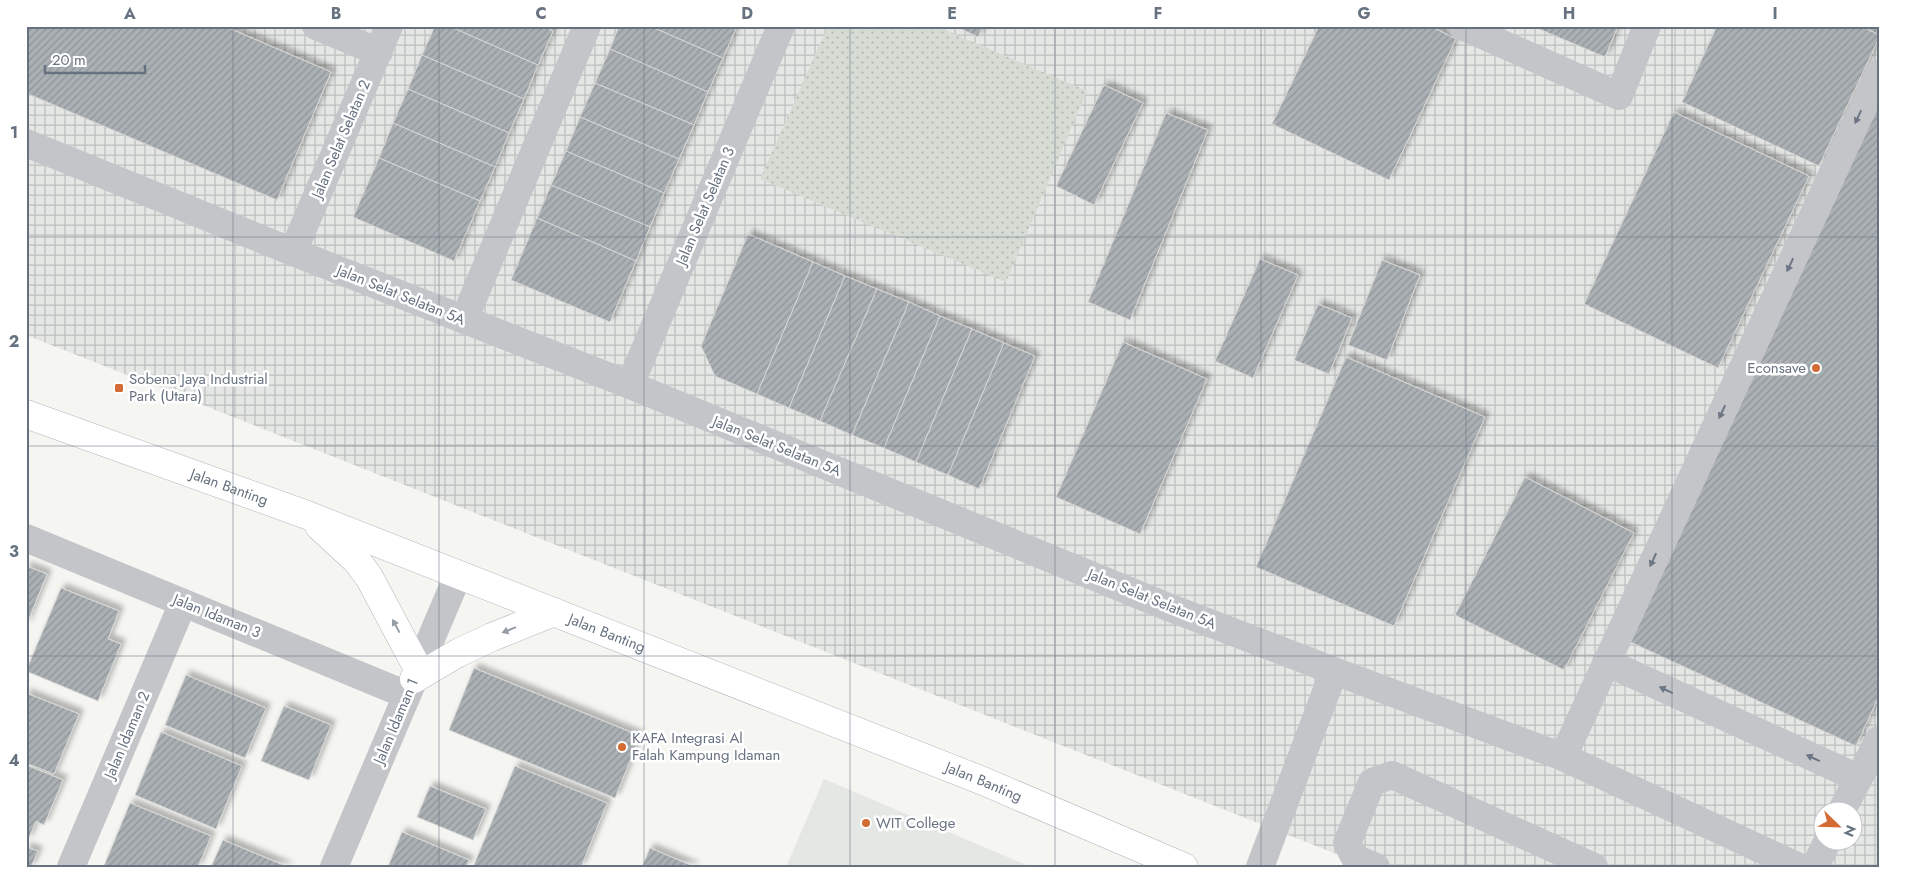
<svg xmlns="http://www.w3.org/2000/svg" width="1905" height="893" font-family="Jost,sans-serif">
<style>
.built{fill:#e5e7e5}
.industrial{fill:url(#industrial-grid);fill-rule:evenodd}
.grass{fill:url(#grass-dots)}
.building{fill:url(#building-hatch);stroke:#d6d6d4;filter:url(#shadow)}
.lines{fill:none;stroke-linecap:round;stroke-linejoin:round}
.major-casing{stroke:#b4b7ba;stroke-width:29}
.minor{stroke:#c3c5c9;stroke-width:28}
.major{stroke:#fff;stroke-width:28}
.oneway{fill:#6c7684}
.oneway2{fill:#959ca6}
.grid{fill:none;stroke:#677280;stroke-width:1;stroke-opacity:0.55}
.poi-dot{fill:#d36c34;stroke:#fff;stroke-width:2}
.labels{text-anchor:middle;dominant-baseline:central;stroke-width:5;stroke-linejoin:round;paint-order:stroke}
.street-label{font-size:15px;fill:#677280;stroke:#fff}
.poi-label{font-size:15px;fill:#677280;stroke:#fff;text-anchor:start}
.neatline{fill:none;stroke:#677280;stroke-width:2}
.grid-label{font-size:16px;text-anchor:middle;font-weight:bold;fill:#677280}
</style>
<defs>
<pattern id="industrial-grid" width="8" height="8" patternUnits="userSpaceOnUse" patternTransform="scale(1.25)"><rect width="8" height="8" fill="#e5e7e5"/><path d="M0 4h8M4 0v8" fill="none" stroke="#bdc0bf"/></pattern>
<pattern id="grass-dots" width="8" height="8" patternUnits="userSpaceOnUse" patternTransform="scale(1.25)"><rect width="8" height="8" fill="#d6dcd3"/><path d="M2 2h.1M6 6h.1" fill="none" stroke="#b1b7b0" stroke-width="1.8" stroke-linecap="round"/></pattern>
<pattern id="building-hatch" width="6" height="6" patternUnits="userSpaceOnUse" patternTransform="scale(1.25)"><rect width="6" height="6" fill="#abb0b5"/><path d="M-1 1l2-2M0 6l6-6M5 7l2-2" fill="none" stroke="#8f9498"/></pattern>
<filter id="shadow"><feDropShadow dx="4.5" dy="-4.5" stdDeviation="2.5" flood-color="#0004"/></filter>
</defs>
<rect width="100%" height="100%" fill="#f5f5f2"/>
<!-- built -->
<polygon class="built" points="824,779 1031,867 786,867"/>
<!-- industrial -->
<path class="industrial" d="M26,26H1879V867H1369L26,335ZM1822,810H1852V840H1822Z"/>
<!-- grass -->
<polygon class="grass" points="828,26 936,26 1087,91 1006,282 760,179"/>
<!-- building -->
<g class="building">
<polygon points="26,26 224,26 331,72 277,200 26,93"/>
<polygon points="435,26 449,26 538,65 524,99 422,55"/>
<polygon points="449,26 543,26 553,31 538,65"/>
<polygon points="619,26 650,26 723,58 708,92 610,49"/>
<polygon points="650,26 737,26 723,58"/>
<polygon points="955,26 983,26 978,37"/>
<polygon points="1319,26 1430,26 1456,39 1389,180 1272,124"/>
<polygon points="1532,26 1618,26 1605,57"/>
<polygon points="1717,26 1861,26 1879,35 1879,38 1819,166 1682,102"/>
<polygon points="610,49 708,92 694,125 595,83"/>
<polygon points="422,55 524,99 509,133 408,89"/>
<polygon points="595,83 694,125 679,159 580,117"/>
<polygon points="1104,85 1143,103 1094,205 1056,186"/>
<polygon points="408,89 509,133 495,167 393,123"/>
<polygon points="1879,95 1879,696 1856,746 1628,641"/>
<polygon points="1674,112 1809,176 1718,368 1584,304"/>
<polygon points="1166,113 1208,130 1130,320 1088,302"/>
<polygon points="580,117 679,159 664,193 566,151"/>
<polygon points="393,123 495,167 480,201 379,158"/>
<polygon points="566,151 664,193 650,227 551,185"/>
<polygon points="379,158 480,201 454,261 353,217"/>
<polygon points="551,185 650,227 636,261 537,218"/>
<polygon points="537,218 636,261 610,322 511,280"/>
<polygon points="748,234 813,262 757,394 715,376 701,346"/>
<polygon points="1260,259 1298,275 1253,378 1215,361"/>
<polygon points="1382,260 1420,275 1387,360 1348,345"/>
<polygon points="813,262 845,276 789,408 757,394"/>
<polygon points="845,276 877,289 820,421 789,408"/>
<polygon points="877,289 909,302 852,435 820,421"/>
<polygon points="909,302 940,316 884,448 852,435"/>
<polygon points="1318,304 1352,318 1329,374 1294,360"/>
<polygon points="940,316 972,329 916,462 884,448"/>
<polygon points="972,329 1004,343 948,475 916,462"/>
<polygon points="1123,342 1207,379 1140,534 1056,497"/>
<polygon points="1004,343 1035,356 979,489 948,475"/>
<polygon points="1346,357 1485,417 1394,626 1256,567"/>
<polygon points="1525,477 1634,533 1564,670 1455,615"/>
<polygon points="26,566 47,574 26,626"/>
<polygon points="61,588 119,611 108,639 121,644 98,701 26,671"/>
<polygon points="474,668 640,736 615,798 449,730"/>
<polygon points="186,675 266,708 245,758 165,725"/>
<polygon points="26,693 79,714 54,774 26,763"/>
<polygon points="284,706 331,725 309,780 261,761"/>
<polygon points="161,732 242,766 216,829 135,795"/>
<polygon points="26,765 63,780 44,825 36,821 28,840 26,839"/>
<polygon points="515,766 607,803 581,867 473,867"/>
<polygon points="430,786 486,809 473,840 417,817"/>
<polygon points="130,803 211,836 198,867 104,866"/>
<polygon points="402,832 469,860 466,867 388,867"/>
<polygon points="223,840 288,867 211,867"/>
<polygon points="26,847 38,851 31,867 26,867"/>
<polygon points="650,848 695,867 642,867"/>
</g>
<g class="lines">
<defs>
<g id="major">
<path id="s1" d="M26,414L307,515L983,781L1184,867"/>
<polyline points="319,526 357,561 369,577 418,669"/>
<polyline points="414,679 458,653 492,637 554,612"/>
</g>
</defs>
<!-- major casing -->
<use href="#major" class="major-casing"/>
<!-- minor -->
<g class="minor">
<polyline points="316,26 379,52"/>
<polyline points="1462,26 1619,96 1647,26"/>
<polyline points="26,143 293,252 630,385 1168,607 1334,671 1260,867"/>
<polyline points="293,252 389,26"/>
<polyline points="464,320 587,26"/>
<polyline points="630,385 781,26"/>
<polyline points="26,538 407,695"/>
<polyline points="1606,662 1858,778"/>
<polyline points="1334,671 1563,757 1799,867"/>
<polyline points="1563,757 1879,73"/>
<polyline points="1842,810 1879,740"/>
<polyline points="71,867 183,603"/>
<polyline points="334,867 458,575"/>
<polyline points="1376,867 1355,858 1347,843 1372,782 1392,775 1594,867"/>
<polyline points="1815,867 1828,840"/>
</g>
<!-- major -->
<use href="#major" class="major"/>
</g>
<!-- one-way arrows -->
<defs><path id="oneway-solid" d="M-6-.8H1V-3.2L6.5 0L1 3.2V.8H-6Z" transform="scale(1.25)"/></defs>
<g class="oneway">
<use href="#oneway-solid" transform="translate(1858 117) rotate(115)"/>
<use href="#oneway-solid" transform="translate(1790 265) rotate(115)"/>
<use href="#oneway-solid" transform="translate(1722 412) rotate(115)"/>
<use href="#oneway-solid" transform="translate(1653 560) rotate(115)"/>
<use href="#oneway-solid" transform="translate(1666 690) rotate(-155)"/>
<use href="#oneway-solid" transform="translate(1813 758) rotate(-155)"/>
</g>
<g class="oneway2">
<use href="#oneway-solid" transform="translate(396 626) rotate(-118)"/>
<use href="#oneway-solid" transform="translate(509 630) rotate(158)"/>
</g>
<!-- grid -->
<path class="grid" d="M233,26V867M439,26V867M644,26V867M850,26V867M1055,26V867M1261,26V867M1466,26V867M1672,26V867M26,237H1879M26,446H1879M26,656H1879"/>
<!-- markers -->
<g class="poi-dot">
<circle cx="1816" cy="368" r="5"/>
<rect x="114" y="383" width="10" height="10" rx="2.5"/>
<circle cx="622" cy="747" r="5"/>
<circle cx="866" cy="823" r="5"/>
</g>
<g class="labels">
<!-- street labels -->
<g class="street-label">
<text transform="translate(341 139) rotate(-67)">Jalan Selat Selatan 2</text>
<text transform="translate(705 206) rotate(-67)">Jalan Selat Selatan 3</text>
<text transform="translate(401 295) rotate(22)">Jalan Selat Selatan 5A</text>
<text transform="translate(777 446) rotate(22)">Jalan Selat Selatan 5A</text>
<text stroke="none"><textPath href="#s1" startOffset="216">Jalan Banting</textPath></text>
<text transform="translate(1152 599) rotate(22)">Jalan Selat Selatan 5A</text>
<text transform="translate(217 616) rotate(22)">Jalan Idaman 3</text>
<text stroke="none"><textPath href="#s1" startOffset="621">Jalan Banting</textPath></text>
<text transform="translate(396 721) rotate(-67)">Jalan Idaman 1</text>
<text transform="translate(127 735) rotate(-67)">Jalan Idaman 2</text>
<text stroke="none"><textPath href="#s1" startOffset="1026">Jalan Banting</textPath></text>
</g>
<!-- poi labels -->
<g class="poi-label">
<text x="1806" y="368" text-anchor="end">Econsave</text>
<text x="129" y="379">Sobena Jaya Industrial<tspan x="129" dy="17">Park (Utara)</tspan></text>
<text x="632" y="738">KAFA Integrasi Al<tspan x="632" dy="17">Falah Kampung Idaman</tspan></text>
<text x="876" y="823">WIT College</text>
</g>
</g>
<!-- border -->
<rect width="1905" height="893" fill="none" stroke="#ffffff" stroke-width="55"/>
<!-- north arrow -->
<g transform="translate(1838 826) rotate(113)"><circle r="24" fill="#ffffff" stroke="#c2c7cc"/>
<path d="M0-4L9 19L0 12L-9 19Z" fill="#d36c34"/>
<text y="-8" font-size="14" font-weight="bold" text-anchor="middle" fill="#677280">N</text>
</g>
<!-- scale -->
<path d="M45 65v8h100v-8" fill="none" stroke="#677280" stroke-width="2.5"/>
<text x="52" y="65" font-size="15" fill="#677280" stroke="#ffffff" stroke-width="4" paint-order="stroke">20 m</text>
<rect x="28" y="28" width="1850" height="838" class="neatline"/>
<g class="grid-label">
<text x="130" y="19">A</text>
<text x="336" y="19">B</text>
<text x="541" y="19">C</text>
<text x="747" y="19">D</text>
<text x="952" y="19">E</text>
<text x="1158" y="19">F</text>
<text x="1364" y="19">G</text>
<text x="1569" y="19">H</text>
<text x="1775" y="19">I</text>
<text x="14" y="138">1</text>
<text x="14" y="347">2</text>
<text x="14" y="557">3</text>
<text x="14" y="766">4</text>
</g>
</svg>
